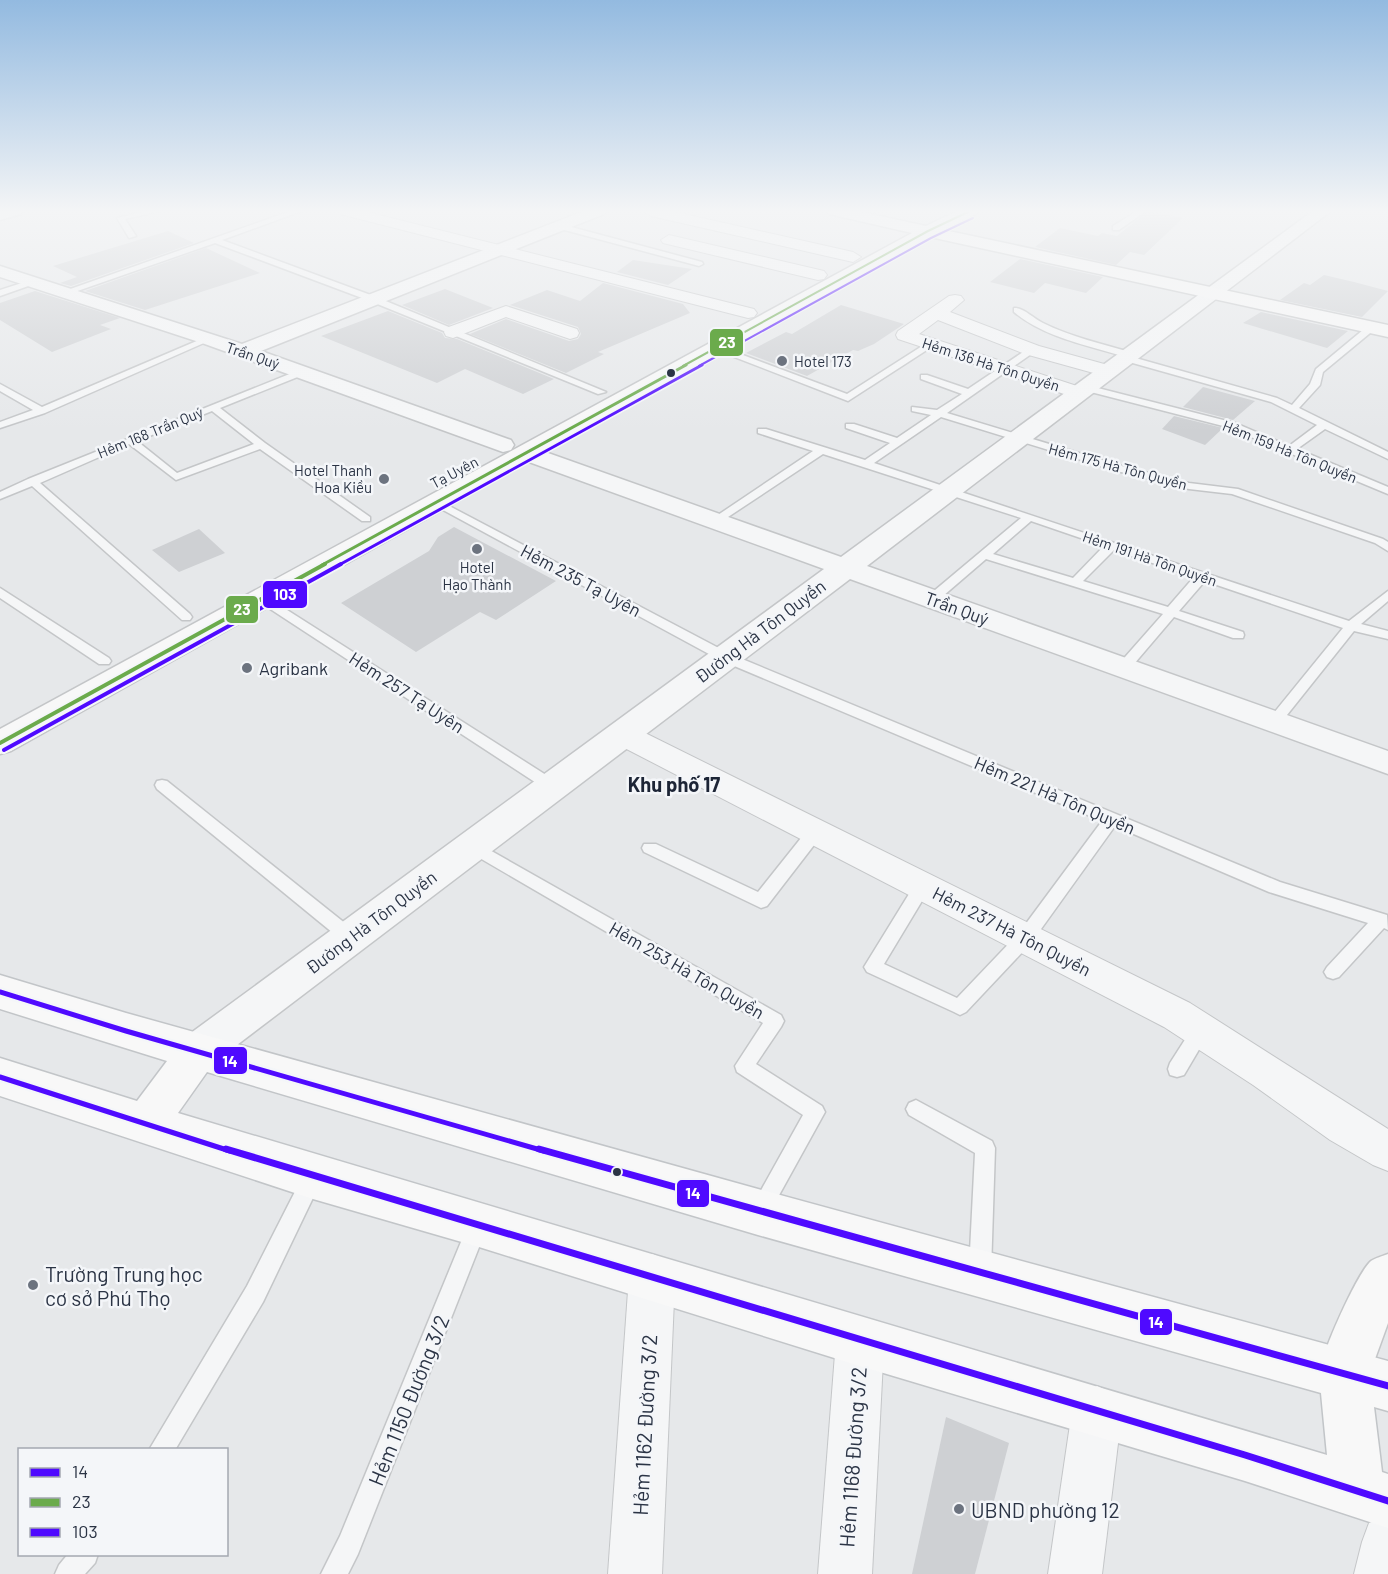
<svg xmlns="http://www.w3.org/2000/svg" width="1388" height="1574" font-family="Barlow,sans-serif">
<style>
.building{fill:#ced0d3}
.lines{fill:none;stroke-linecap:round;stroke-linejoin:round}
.service-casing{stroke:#c4c6c8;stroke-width:3}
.minor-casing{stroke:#c4c6c8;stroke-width:2}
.tertiary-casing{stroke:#c4c6c8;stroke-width:3}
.secondary-casing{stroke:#c4c6c8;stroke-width:3}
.primary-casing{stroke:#c2c5c8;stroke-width:3}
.service{fill:#f5f6f7;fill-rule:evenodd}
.minor{fill:#f5f6f7;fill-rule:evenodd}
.tertiary{fill:#f5f6f7;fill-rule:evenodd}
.secondary{fill:#f8f8f8;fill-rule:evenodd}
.primary{fill:#f8f8f8;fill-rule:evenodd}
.bus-1-far1-casing{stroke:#f4f6f9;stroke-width:10}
.bus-1-casing{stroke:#f4f6f9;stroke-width:11}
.bus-2-far2-casing{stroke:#f4f6f9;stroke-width:4.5}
.bus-2-far1-casing{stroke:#f4f6f9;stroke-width:6}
.bus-2-casing{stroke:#f4f6f9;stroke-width:8}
.bus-3-far2-casing{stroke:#f4f6f9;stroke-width:4.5}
.bus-3-far1-casing{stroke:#f4f6f9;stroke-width:6}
.bus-3-casing{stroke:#f4f6f9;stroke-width:8}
.bus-1-far1{stroke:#4f0aff;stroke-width:5}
.bus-1{stroke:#4f0aff;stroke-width:7}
.bus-2-far2{stroke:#6bab4c;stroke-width:2}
.bus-2-far1{stroke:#6bab4c;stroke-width:3}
.bus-2{stroke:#6bab4c;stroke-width:4}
.bus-3-far2{stroke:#4f0aff;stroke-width:2}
.bus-3-far1{stroke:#4f0aff;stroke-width:3}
.bus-3{stroke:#4f0aff;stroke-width:4}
.poi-dot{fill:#6c737f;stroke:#f4f6f9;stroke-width:2}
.bus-dot{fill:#2b3445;stroke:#f4f6f9;stroke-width:2}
.labels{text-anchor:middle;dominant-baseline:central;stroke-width:5;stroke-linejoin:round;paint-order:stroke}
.far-street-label{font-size:15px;fill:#2b3445;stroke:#f4f6f9}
.far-poi-label{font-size:15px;fill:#2b3445;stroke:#f4f6f9;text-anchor:start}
.street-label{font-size:18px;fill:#2b3445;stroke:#f4f6f9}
.poi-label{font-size:18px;fill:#2b3445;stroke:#f4f6f9;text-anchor:start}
.neighbourhood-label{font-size:20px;font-weight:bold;fill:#1d2536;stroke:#f4f6f9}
.near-poi-label{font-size:21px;fill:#2b3445;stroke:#f4f6f9;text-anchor:start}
.near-street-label{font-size:21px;fill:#2b3445;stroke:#f4f6f9}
.line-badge{stroke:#f4f6f9;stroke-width:2}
.badge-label{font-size:16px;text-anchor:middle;font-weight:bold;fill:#fff}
</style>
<rect width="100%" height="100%" fill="#e6e8ea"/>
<!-- building -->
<g class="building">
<polygon points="1148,211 1183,218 1144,255 1130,252 1116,265 1035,247 1060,228 1098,236 1102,233 1117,236"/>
<polygon points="168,231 194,243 71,286 60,283 77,277 53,266"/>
<polygon points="206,248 260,273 145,310 85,291"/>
<polygon points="1020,259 1103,277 1086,293 1045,283 1034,293 990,282"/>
<polygon points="633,260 692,269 668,285 617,272"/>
<polygon points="1324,275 1354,282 1388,291 1362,317 1280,300 1304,283 1310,285"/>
<polygon points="603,283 683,304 690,313 598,352 604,354 566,373 470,334 506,319 569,341 578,339 581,334 578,327 510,305 547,290 580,301"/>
<polygon points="445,289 493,308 449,325 402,305"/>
<polygon points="35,291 120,318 100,325 111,329 52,352 0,320 0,303"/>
<polygon points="841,305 904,324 874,344 858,351 853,350 807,376 746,353 786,332 792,334"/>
<polygon points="388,311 442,333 445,338 457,339 554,379 523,394 465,369 437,383 321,336"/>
<polygon points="1261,312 1348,331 1327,348 1243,323"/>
<polygon points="1203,387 1218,391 1255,401 1233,420 1183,407"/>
<polygon points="1174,416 1223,428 1205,445 1162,429"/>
<polygon points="454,527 556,581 496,620 480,612 416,652 341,603 429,551 438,537"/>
<polygon points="199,529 225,553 179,572 152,550"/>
<polygon points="946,1417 1009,1443 975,1574 912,1574"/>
</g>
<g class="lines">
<defs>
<g id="service">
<polygon points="146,211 160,211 125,219 136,236 129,238 117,218"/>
<polygon points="291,211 302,211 222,240 376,297 606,392 598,394 370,301 215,243 66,295 59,293"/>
<polygon points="1137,211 1146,211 1119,230 1113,230 1113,226"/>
<polygon points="560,224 702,262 703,264 699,266 557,228"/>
<polygon points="31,280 34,280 34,284 0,296 0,290"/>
<path d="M1014,308C1023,307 1034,319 1043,323C1071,337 1103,344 1133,353L1132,357L1277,398L1292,405L1310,384L1316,369L1369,325H1375V329L1323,372L1320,385L1299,408L1388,452V459L1325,429L1297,449L1388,487V494L1227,427L1083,390L1081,388L1086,385L1235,423L1289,446L1317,425L1271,402L1122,360L1123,356C1086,345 1044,337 1014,312Z"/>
<polygon points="206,337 213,339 45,413 0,428 0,422 33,410 0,391 0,384 42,407"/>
<polygon points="930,341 933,342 933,346 848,401 711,348 719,346 847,394"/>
<path d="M1029,348L1037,350L947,413L1125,467L1189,483L1238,489L1383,539L1388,542V551L1375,543L1232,494L1189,489L1117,471L941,417L874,463L1349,621L1388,591V601L1361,624L1388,631V639L1354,631L1279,725H1269L1267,722L1269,719L1343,628L1205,581L1179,611L1243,632L1244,635L1243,638H1233L1174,617L1128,671H1118L1116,668L1118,665L1163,614L986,559L936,602H928L926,599L928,596L1021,518L823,454L719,523L715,524L709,521L813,451L758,433V429H766L865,460L890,443L846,428V424H854L897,438L931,415L912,411V407L937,410L962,394L921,379V375H927L968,389ZM1031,521L1104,546L1073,578L993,554ZM1114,550L1194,577L1168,607L1083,581Z"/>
<path d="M302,369L307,372L305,374L220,408L265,443L370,517V521H362L260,449L176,480L129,444L40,483L190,614L192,617L190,620H182L32,486L0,499V492L28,479ZM212,411L254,444L177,473L137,441Z"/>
<polygon points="436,499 730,654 1280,882 1387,915 1388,930 1384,928 1339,977 1333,979 1327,977 1324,972 1327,967 1368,923 1269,892 1115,826 1031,943 966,1012 960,1015 954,1012 867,972 864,967 917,881 923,880 929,881 931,886 884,964 957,998 1019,933 1102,821 720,660 432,504 432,500"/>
<polygon points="0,588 109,658 111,661 109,664 99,664 0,598"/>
<polygon points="262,594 557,782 559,786 557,790 547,790 258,601 256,598 258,595"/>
<polygon points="162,780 167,781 356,932 359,937 356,942 350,944 344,942 157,789 155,785 157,781"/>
<polygon points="815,826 821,828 823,832 821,836 767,906 761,908 644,852 642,848 644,844 656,844 758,892 809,828"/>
<polygon points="472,840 781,1015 784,1021 781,1027 756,1064 822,1106 825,1112 767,1217 760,1220 753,1217 750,1210 803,1115 737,1072 735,1066 763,1023 466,850 464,846 466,842"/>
<polygon points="1201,1022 1207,1024 1210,1030 1207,1036 1184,1075 1177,1077 1170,1075 1168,1069 1170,1063 1195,1024"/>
<polygon points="916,1100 992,1141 995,1148 991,1271 988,1279 980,1282 972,1279 969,1271 975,1153 909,1115 906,1109 909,1103"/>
<polygon points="313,1167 320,1170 323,1177 263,1302 175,1450 149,1450 247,1286 306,1170"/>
<polygon points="477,1217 484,1220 487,1227 358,1554 348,1574 321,1574 340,1536 470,1220"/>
<polygon points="68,1554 98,1554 95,1563 85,1574 55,1574 59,1565"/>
</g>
<g id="minor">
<polygon points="337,211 363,211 754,309 757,313 754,317 748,318 340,214"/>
<polygon points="643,211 671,211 853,252 861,257 853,262 651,216"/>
<polygon points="669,235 824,271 827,275 824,279 818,280 663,243 661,240"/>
<polygon points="955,295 961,296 964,300 950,312 1039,346 1115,367 1118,371 1115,375 1108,377 1025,354 938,320 919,334 1086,389 1089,393 1086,397 1079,399 898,339 896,335 898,331 949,296"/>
<polygon points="506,306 577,329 579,333 577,337 570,339 506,317 453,338 446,336 444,332 446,328"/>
<polygon points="622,724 633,727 1190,1003 1388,1129 1388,1171 1373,1165 1330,1140 1253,1085 1164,1027 611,741 607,734 611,727"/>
<polygon points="652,1254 668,1261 675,1277 662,1574 608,1574 629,1277 636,1261"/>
<polygon points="860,1317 877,1324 884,1341 872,1574 818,1574 836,1341 843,1324"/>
<polygon points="1097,1386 1114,1394 1122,1411 1102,1574 1048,1574 1072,1411 1080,1394"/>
<polygon points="1388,1516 1388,1574 1354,1574 1362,1542 1369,1523"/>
</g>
<g id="tertiary">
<polygon points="0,211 23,211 21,214 0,220"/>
<polygon points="584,211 606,211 604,214 261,351 511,440 514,445 511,450 503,452 202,343 0,277 0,266 242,344"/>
<polygon points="1313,211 1331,211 867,566 1388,751 1388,774 850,579 212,1064 198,1069 184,1064 178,1051 184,1038 824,569 518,458 514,453 518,448 526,446 534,448 841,557"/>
</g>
<g id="secondary">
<polygon points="827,211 857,211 926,226 957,211 978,211 976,214 944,230 1388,325 1388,337 930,237 11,751 0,754 0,729 912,233 829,214"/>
<path d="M1388,1254V1323L1363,1392L1345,1399L1327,1392C1325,1387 1321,1380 1320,1375C1318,1359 1358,1272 1371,1261C1375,1258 1383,1256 1388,1254Z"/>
</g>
<path id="primary" d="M0,975L126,1013L758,1189L1388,1361V1411L1374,1407L1382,1472L1388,1474V1528L1245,1481L860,1366L479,1247L313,1199L0,1096V1058L137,1101L167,1061L0,1009ZM207,1072L758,1235L1321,1393L1327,1455L178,1113Z"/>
</defs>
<!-- service casing -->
<use href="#service" class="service-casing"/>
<!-- minor casing -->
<use href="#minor" class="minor-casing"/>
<!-- tertiary casing -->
<use href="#tertiary" class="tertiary-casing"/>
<!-- secondary casing -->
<use href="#secondary" class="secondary-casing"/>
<!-- primary casing -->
<use href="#primary" class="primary-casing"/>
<!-- service -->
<use href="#service" class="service"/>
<!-- minor -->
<use href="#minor" class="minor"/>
<!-- tertiary -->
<use href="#tertiary" class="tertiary"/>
<!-- secondary -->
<use href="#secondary" class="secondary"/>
<!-- primary -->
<use href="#primary" class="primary"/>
<defs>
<g id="bus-1-far1">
<polyline points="0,992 126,1031 544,1151"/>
<polyline points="0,1077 230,1151"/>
</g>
<g id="bus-1">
<polyline points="226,1149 1245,1455 1388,1501"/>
<polyline points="539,1149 1388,1386"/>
</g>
<polyline id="bus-2-far2" points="683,366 928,231 970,211"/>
<polyline id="bus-2-far1" points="322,565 686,365"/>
<polyline id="bus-2" points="0,743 325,564"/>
<polyline id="bus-3-far2" points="699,366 931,238 973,218"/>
<polyline id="bus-3-far1" points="339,565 702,365"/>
<polyline id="bus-3" points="4,750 341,564"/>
</defs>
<!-- bus-1-far1 casing -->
<use href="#bus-1-far1" class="bus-1-far1-casing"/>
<!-- bus-1 casing -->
<use href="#bus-1" class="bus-1-casing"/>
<!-- bus-2-far2 casing -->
<use href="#bus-2-far2" class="bus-2-far2-casing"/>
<!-- bus-2-far1 casing -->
<use href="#bus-2-far1" class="bus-2-far1-casing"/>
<!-- bus-2 casing -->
<use href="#bus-2" class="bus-2-casing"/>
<!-- bus-3-far2 casing -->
<use href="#bus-3-far2" class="bus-3-far2-casing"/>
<!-- bus-3-far1 casing -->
<use href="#bus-3-far1" class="bus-3-far1-casing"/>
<!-- bus-3 casing -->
<use href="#bus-3" class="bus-3-casing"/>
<!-- bus-1-far1 -->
<use href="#bus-1-far1" class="bus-1-far1"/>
<!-- bus-1 -->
<use href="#bus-1" class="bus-1"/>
<!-- bus-2-far2 -->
<use href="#bus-2-far2" class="bus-2-far2"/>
<!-- bus-2-far1 -->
<use href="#bus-2-far1" class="bus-2-far1"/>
<!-- bus-2 -->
<use href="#bus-2" class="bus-2"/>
<!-- bus-3-far2 -->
<use href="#bus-3-far2" class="bus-3-far2"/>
<!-- bus-3-far1 -->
<use href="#bus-3-far1" class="bus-3-far1"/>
<!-- bus-3 -->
<use href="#bus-3" class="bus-3"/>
</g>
<!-- sky -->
<linearGradient id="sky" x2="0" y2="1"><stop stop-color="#93bae0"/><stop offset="0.49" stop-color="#f4f5f6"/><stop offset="1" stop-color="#f4f5f6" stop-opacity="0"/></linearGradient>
<rect width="1388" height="431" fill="url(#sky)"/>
<!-- markers -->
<g class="poi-dot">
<circle cx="782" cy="361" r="6"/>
<circle cx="384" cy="479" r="6"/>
<circle cx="477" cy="549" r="6"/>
<circle cx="247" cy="668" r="6"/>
<circle cx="33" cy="1285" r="6"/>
<circle cx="959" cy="1509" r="6"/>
</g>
<g class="bus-dot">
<circle cx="671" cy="373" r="5"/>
<circle cx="617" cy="1172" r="5"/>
</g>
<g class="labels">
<!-- far-street labels -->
<g class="far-street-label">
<text transform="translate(253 355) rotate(19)">Trần Quý</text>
<text transform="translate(991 364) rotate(18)">Hẻm 136 Hà Tôn Quyền</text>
<text transform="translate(150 432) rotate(-22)">Hẻm 168 Trần Quý</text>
<text transform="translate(1290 451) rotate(22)">Hẻm 159 Hà Tôn Quyền</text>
<text transform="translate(1118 466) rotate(15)">Hẻm 175 Hà Tôn Quyền</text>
<text transform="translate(454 472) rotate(-28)">Tạ Uyên</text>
<text transform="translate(1150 558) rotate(19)">Hẻm 191 Hà Tôn Quyền</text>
</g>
<!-- far-poi labels -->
<g class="far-poi-label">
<text x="794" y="361">Hotel 173</text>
<text x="372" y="470" text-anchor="end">Hotel Thanh<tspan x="372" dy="17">Hoa Kiều</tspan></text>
<text x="477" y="567" text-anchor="middle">Hotel<tspan x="477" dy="17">Hạo Thành</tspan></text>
</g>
<!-- street labels -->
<g class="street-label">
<text transform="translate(581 580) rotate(28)">Hẻm 235 Tạ Uyên</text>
<text transform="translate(957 608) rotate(20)">Trần Quý</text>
<text transform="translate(760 631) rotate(-37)">Đường Hà Tôn Quyền</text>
<text transform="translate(407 692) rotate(33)">Hẻm 257 Tạ Uyên</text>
<text transform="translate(1055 795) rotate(23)">Hẻm 221 Hà Tôn Quyền</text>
<text transform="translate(371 922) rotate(-37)">Đường Hà Tôn Quyền</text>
<text transform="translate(1012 931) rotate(27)">Hẻm 237 Hà Tôn Quyền</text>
<text transform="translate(687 970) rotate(30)">Hẻm 253 Hà Tôn Quyền</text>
</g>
<!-- poi labels -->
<g class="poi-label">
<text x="259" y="668">Agribank</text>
</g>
<!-- neighbourhood labels -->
<g class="neighbourhood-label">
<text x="674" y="784">Khu phố 17</text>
</g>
<!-- near-poi labels -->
<g class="near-poi-label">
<text x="45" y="1273">Trường Trung học<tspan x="45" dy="24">cơ sở Phú Thọ</tspan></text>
<text x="971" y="1509">UBND phường 12</text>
</g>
<!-- near-street labels -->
<g class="near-street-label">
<text transform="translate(408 1400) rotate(-68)">Hẻm 1150 Đường 3/2</text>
<text transform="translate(644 1425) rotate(-87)">Hẻm 1162 Đường 3/2</text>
<text transform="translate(852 1457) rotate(-86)">Hẻm 1168 Đường 3/2</text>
</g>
</g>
<g class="line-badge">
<rect x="709" y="328" width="35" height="29" rx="6" fill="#6bab4c"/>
<rect x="262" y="580" width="46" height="29" rx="6" fill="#4f0aff"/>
<rect x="225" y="595" width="34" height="29" rx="6" fill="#6bab4c"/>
<rect x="213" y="1046" width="35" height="29" rx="6" fill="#4f0aff"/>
<rect x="676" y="1179" width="34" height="29" rx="6" fill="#4f0aff"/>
<rect x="1139" y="1308" width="34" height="28" rx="6" fill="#4f0aff"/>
</g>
<g class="badge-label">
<text x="727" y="348">23</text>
<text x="285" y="600">103</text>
<text x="242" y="615">23</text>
<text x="230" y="1067">14</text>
<text x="693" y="1199">14</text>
<text x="1156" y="1328">14</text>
</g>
<!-- legend -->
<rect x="18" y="1448" width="210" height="108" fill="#f4f6f9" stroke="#a4a8b1" stroke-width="1.5"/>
<rect x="30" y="1468" width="30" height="9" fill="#4f0aff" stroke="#a4a8b1" stroke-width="1.5"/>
<text x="72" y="1478" font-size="18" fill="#2b3445">14</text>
<rect x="30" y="1498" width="30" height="9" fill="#6bab4c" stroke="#a4a8b1" stroke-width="1.5"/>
<text x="72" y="1508" font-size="18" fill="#2b3445">23</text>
<rect x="30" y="1528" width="30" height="9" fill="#4f0aff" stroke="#a4a8b1" stroke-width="1.5"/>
<text x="72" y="1538" font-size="18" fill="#2b3445">103</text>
</svg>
